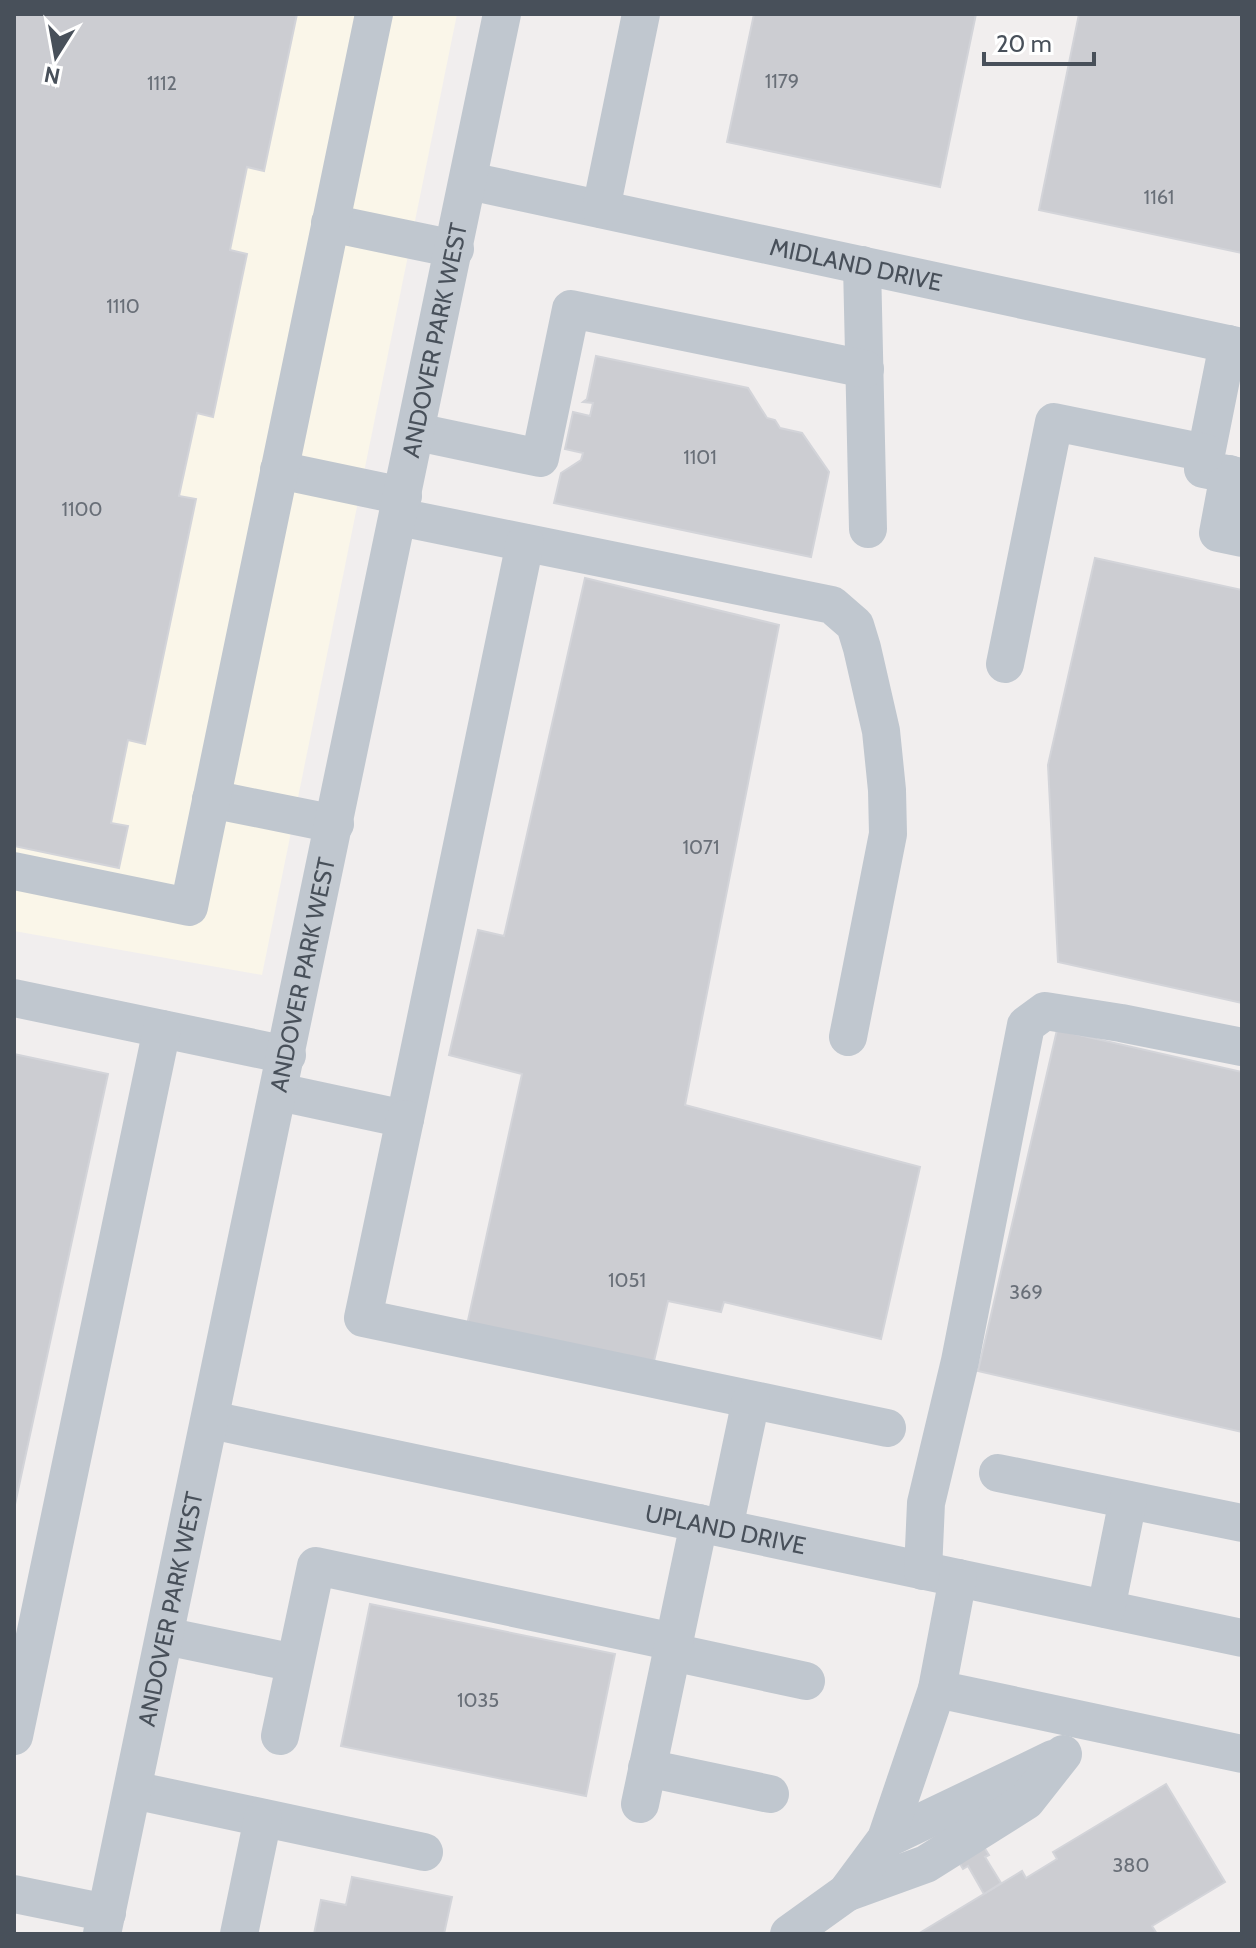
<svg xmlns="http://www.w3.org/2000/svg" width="1256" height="1948" font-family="Cabin,sans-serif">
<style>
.commercial{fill:#faf6e9}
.building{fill:#cccdd2;stroke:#d3d4d9;stroke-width:2}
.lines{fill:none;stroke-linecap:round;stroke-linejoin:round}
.minor{stroke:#c0c7cf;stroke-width:38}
.labels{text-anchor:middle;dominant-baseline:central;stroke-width:6;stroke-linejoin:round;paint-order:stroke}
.number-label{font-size:20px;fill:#696f78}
.street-label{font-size:24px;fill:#48505a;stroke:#fff}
</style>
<rect width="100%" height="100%" fill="#f1eeee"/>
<!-- commercial -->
<polygon class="commercial" points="14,14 457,14 262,975 14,931"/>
<!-- building -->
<g class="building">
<polygon points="14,14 297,14 264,171 247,167 230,250 247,254 213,417 197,413 179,496 196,499 145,744 128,740 111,823 128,826 119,868 14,846"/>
<polygon points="754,14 976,14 940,187 727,142"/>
<polygon points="1079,14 1242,14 1242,253 1039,210"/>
<polygon points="596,356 748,388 767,418 775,420 780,428 802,433 829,472 811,557 554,503 561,473 581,460 583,453 565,449 573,412 590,416 593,403 583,402 587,399"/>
<polygon points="1095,558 1242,590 1242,1003 1058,962 1048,765"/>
<polygon points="585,578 779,625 685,1105 920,1167 881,1339 724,1302 721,1312 668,1301 654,1361 467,1325 522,1074 449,1055 478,930 504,936"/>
<polygon points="1057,1030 1242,1072 1242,1432 978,1371"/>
<polygon points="14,1054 108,1074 14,1509"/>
<polygon points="370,1604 615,1654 586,1796 341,1746"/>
<polygon points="1166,1784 1225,1882 1152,1926 1157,1934 918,1934 1022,1871 1026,1878 1057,1859 1053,1852"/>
<polygon points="967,1820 989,1855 985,1857 1001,1883 984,1894 968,1866 963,1869 942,1834"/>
<polygon points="352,1877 452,1897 444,1934 314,1934 321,1900 346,1905"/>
</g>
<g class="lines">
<!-- minor -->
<g class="minor">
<path id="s1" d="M469,181L1242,347"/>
<polyline points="601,209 641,14"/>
<polyline points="330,223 455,249"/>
<polyline points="862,265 868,529"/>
<polyline points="1228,344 1203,469 1242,477"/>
<polyline points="417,432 540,458 571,309 865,369"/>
<polyline points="279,470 403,496"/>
<polyline points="1229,474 1218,533 1242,538"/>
<polyline points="399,517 832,605 855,625 862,648 881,731 887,790 888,834 848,1037"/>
<polyline points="1005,664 1054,422 1206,453"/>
<polyline points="211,799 335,824"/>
<polyline points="14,871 189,907 374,14"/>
<polyline points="14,998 287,1055"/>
<polyline points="279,1092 405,1119 525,543"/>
<polyline points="405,1119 363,1318 887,1428"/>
<path id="s2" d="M211,1420L1242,1638"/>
<polyline points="998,1473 1242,1523"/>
<polyline points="724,1528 751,1400"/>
<polyline points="923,1571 926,1503 960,1361 1026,1025 1045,1011 1121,1023 1242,1047"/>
<polyline points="1106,1609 1128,1500"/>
<polyline points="165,1636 295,1663"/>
<polyline points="672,1652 806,1681"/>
<polyline points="937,1689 1242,1754"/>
<polyline points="14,1736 162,1029"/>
<polyline points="280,1736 316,1566 674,1642"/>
<polyline points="647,1768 770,1794"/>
<polyline points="133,1790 424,1852"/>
<polyline points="640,1804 699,1523"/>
<polyline points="886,1839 1053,1759"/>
<polyline points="846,1893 926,1864 1026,1801 1063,1754"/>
<polyline points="14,1894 107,1913"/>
<path id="s3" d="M102,1934L502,14"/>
<polyline points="239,1934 263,1818"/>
<polyline points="789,1934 846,1893 886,1839 937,1689 958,1578"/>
</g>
</g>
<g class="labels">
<!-- number labels -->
<g class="number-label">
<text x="782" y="81">1179</text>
<text x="162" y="83">1112</text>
<text x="1159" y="197">1161</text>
<text x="123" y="306">1110</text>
<text x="700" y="457">1101</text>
<text x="82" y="509">1100</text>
<text x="701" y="847">1071</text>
<text x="627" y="1280">1051</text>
<text x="1026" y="1292">369</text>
<text x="478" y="1700">1035</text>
<text x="1131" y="1865">380</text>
</g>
<!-- street labels -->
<g class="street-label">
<text stroke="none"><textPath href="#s1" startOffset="396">MIDLAND DRIVE</textPath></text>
<text stroke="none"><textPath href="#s3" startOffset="1628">ANDOVER PARK WEST</textPath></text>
<text stroke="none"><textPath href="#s3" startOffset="980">ANDOVER PARK WEST</textPath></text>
<text stroke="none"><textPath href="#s2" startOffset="526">UPLAND DRIVE</textPath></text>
<text stroke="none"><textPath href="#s3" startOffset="332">ANDOVER PARK WEST</textPath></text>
</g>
</g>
<!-- border -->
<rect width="1256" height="1948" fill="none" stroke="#48505a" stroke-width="32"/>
<!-- north arrow -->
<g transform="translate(56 56) rotate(191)" stroke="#ffffff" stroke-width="6" paint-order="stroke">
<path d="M0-6L14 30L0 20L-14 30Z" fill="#48505a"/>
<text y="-12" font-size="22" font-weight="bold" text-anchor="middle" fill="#48505a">N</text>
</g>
<!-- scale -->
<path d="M984 52v12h110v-12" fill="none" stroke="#48505a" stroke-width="4"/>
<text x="996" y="52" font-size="24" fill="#48505a" stroke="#ffffff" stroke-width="6" paint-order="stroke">20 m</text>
</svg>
